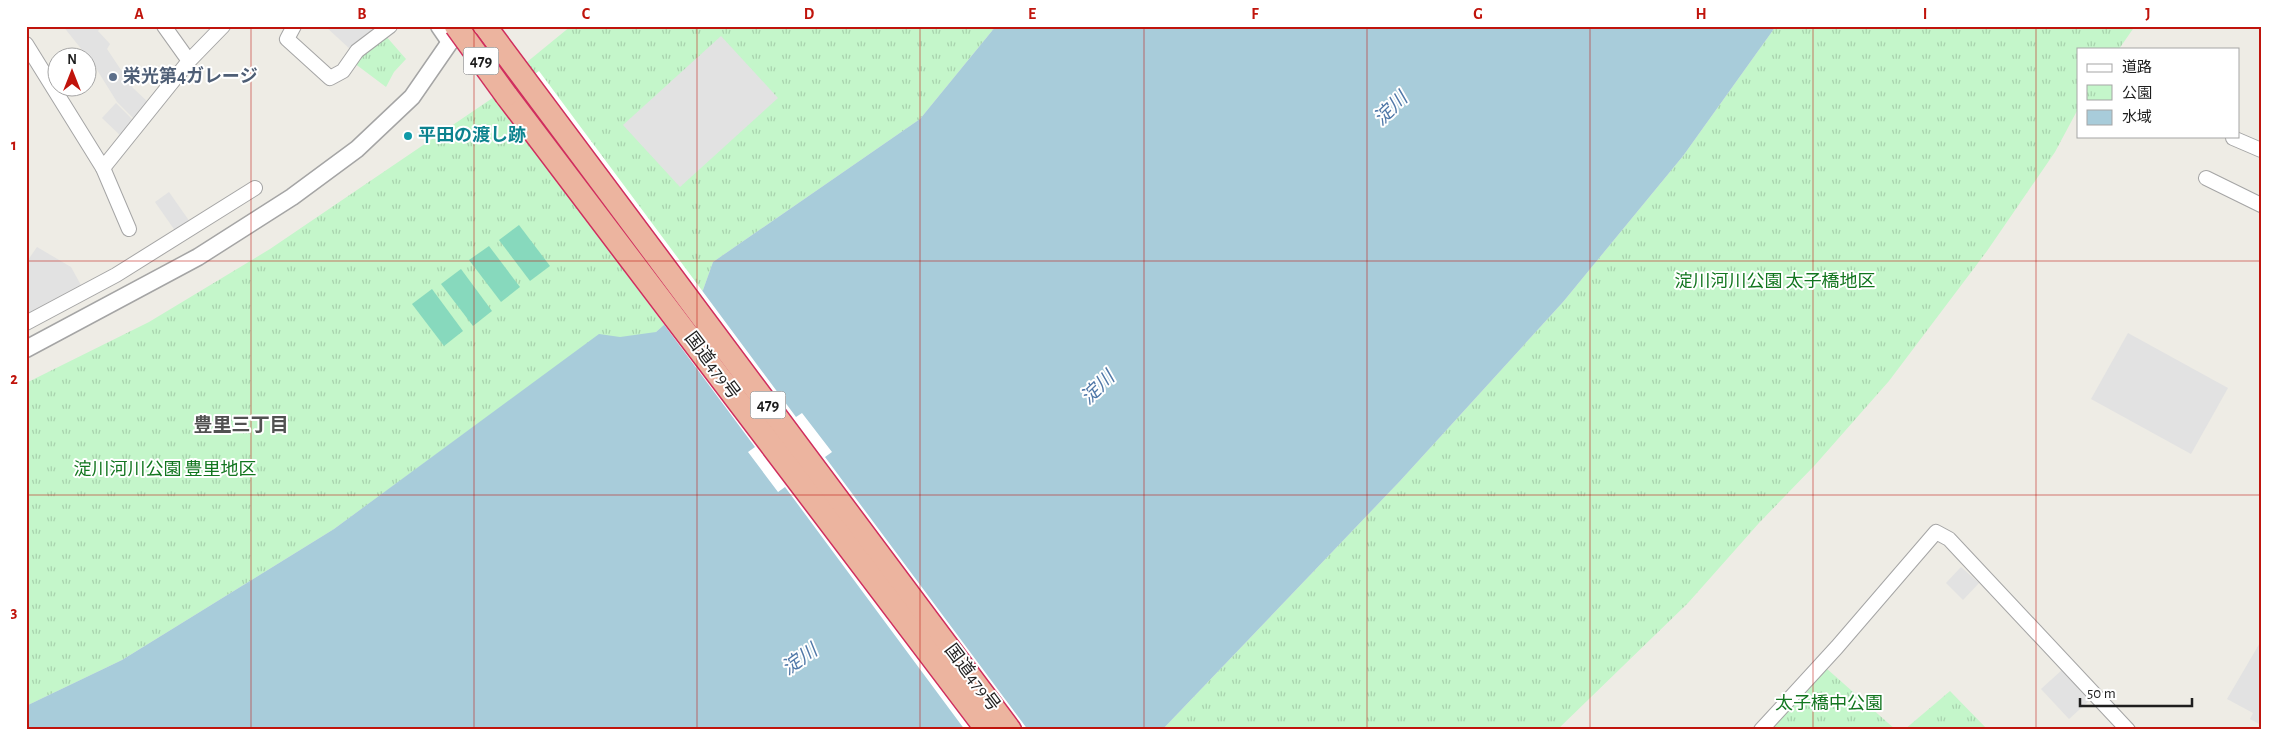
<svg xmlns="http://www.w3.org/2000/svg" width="2287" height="756" font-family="'Alegreya Sans','Noto Sans JP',sans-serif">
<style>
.park{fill:url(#park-tufts)}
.pitch{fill:#87d9bd}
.parking{fill:#e2e2e2}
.water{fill:#a8ccda}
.pier{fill:#fff}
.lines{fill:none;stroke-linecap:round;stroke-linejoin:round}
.minor-casing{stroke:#a5a5a5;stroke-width:16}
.tertiary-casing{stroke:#a5a5a5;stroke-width:19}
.trunk-casing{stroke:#d02e5e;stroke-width:25}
.minor{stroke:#fff;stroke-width:14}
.tertiary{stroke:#fff;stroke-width:16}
.trunk{stroke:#ecb49f;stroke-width:22}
.trunk-bridge-casing{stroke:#d02e5e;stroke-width:25;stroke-linecap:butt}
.trunk-bridge{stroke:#ecb49f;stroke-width:22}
.grid{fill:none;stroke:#c0140c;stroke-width:1;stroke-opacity:0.55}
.service-dot{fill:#5c6f8a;stroke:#fff;stroke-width:2}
.culture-dot{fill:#0f9aa8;stroke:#fff;stroke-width:2}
.labels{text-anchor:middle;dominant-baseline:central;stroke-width:4;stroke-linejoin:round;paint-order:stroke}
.shield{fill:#fff;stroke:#626262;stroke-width:1}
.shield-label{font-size:16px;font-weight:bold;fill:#1e1e1e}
.service-label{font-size:18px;font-weight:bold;fill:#4e5e75;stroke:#fff;text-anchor:start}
.culture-label{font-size:18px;font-weight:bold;fill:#0d838f;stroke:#fff;text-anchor:start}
.park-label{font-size:18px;fill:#12761f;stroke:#fff}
.street-label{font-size:18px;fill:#1e1e1e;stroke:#fff}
.water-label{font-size:19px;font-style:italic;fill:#5078a8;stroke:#fff}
.neighbourhood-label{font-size:19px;font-weight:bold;fill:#515151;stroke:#fff}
.neatline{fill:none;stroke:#c0140c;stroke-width:2}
.grid-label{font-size:16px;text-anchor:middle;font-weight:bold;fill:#c0140c}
</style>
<defs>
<pattern id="park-tufts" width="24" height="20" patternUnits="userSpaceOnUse" patternTransform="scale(1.25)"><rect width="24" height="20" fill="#c4f6ca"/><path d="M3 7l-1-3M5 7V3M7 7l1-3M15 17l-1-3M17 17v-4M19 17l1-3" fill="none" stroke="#a8d2ad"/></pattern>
</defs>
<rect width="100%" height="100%" fill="#eeece5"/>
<!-- park -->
<g class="park">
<polygon points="571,26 996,26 920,119 713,262 703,290 656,332 625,347 599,335 334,529 122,660 26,706 26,383 149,322 270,249 494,97 527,62"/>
<polygon points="1776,26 2135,26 2119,49 2078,49 2078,109 2055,152 1987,251 1889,381 1815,465 1759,523 1688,603 1557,730 1162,730 1400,481 1563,302 1683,156"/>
<polygon points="385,35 406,59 394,72 386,87 354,63"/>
<polygon points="1826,668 1896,730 1768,730"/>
<polygon points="1950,691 1988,730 1904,730"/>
</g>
<!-- pitch -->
<g class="pitch">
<polygon points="519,225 550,266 530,281 499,240"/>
<polygon points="489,246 520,287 501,302 469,260"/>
<polygon points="461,269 492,311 473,326 441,284"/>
<polygon points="432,289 463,331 444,346 412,304"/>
</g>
<!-- parking -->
<g class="parking">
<polygon points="63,26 102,26 98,31 110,44 107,49 133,88 150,104 137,122 117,102 94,65"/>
<polygon points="325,26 373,26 374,28 350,49"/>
<polygon points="721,36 778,98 680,187 623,125"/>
<polygon points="116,103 136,123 122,137 102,118"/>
<polygon points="169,192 190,222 176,232 155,202"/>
<polygon points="37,247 71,267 82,287 26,316 26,263"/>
<polygon points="2128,333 2228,388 2191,454 2091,399"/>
<polygon points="1961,567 1979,583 1963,600 1946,583"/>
<polygon points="2261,641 2261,725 2250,719 2253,713 2227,699"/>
<polygon points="2062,670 2090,700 2069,719 2041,689"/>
</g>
<!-- water -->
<polygon class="water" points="996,26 1776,26 1683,156 1563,302 1400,481 1162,730 26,730 26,706 122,660 334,529 599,334 620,337 656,332 703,290 713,262 920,119"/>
<!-- pier -->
<polygon class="pier" points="539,71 796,417 802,413 832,452 825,457 1028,730 965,730 785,487 778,492 748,452 755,447 498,101"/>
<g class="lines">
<defs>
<g id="minor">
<polyline points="164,26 189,61"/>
<polyline points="294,26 287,39 330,78 343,71 357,51 390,26"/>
<polyline points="26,44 103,168 189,61 223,26"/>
<polyline points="2233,138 2261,150"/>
<polyline points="103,168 129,229"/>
<polyline points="2206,178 2261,205"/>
<polyline points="26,323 116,275 255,188"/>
<polyline points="1761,730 1837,647 1936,532 1949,539 2128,730"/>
</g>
<g id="tertiary">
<polyline points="439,26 450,42"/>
<polyline points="26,349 198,257 292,197 357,149 412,97 450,42 473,26"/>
</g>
<g id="trunk">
<polyline points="485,26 1010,730"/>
<polyline points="506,95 987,730"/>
</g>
</defs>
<!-- minor casing -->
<use href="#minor" class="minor-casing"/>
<!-- tertiary casing -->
<use href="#tertiary" class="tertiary-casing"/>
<!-- trunk casing -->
<use href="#trunk" class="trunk-casing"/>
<!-- minor -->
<use href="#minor" class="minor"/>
<!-- tertiary -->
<use href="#tertiary" class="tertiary"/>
<!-- trunk -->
<use href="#trunk" class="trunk"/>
<defs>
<polyline id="trunk-bridge" points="456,26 506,95"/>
</defs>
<!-- trunk-bridge casing -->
<use href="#trunk-bridge" class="trunk-bridge-casing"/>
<!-- trunk-bridge -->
<use href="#trunk-bridge" class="trunk-bridge"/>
</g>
<!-- grid -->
<path class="grid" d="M251,26V730M474,26V730M697,26V730M920,26V730M1144,26V730M1367,26V730M1590,26V730M1813,26V730M2036,26V730M26,261H2261M26,495H2261"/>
<!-- markers -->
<circle class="service-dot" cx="113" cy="77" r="5"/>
<circle class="culture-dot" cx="408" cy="136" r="5"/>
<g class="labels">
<!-- shield labels -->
<g class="shield">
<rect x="463.5" y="47.5" width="35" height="27" rx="4"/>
<rect x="750.5" y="391.5" width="35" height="27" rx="4"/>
</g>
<g class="shield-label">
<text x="481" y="61">479</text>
<text x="768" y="405">479</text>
</g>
<!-- service labels -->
<g class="service-label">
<text x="123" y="77">栄光第4ガレージ</text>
</g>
<!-- culture labels -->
<g class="culture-label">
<text x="418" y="136">平田の渡し跡</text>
</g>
<!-- park labels -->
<g class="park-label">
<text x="1775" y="282">淀川河川公園 太子橋地区</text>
<text x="165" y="470">淀川河川公園 豊里地区</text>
<text x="1829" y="704">太子橋中公園</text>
</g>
<!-- street labels -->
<g class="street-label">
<text transform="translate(712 366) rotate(53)">国道479号</text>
<text transform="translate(972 678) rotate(53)">国道479号</text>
</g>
<!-- water labels -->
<g class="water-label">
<text transform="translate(1391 109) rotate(-44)">淀川</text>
<text transform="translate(1098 388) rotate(-44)">淀川</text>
<text transform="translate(800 660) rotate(-36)">淀川</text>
</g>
<!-- neighbourhood labels -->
<g class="neighbourhood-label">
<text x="241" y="425">豊里三丁目</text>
</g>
</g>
<!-- border -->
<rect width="2287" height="756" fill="none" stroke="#ffffff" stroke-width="55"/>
<!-- legend -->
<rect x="2077" y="48" width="162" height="90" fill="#ffffff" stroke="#a5a5a5"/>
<rect x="2087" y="64" width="25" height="8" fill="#ffffff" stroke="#a5a5a5"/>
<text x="2122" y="72" font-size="15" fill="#1e1e1e">道路</text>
<rect x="2087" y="85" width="25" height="15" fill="url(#park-tufts)" stroke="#a5a5a5"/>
<text x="2122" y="98" font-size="15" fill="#1e1e1e">公園</text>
<rect x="2087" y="110" width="25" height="15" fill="#a8ccda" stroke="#a5a5a5"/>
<text x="2122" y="122" font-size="15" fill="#1e1e1e">水域</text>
<!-- north arrow -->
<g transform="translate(72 72)"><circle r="24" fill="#ffffff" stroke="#a5a5a5"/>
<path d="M0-4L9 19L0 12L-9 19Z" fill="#c0140c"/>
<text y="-8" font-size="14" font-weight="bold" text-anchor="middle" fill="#1e1e1e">N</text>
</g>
<!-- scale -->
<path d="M2080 698v8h112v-8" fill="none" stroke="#1e1e1e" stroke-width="2.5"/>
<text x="2087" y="698" font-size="15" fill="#1e1e1e" stroke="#ffffff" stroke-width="4" paint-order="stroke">50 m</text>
<rect x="28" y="28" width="2232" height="700" class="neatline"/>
<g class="grid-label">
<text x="139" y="19">A</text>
<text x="362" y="19">B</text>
<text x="586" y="19">C</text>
<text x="809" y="19">D</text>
<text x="1032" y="19">E</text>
<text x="1255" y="19">F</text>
<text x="1478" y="19">G</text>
<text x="1701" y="19">H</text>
<text x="1925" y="19">I</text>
<text x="2148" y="19">J</text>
<text x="14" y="150">1</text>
<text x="14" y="384">2</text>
<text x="14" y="617">3</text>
</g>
</svg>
